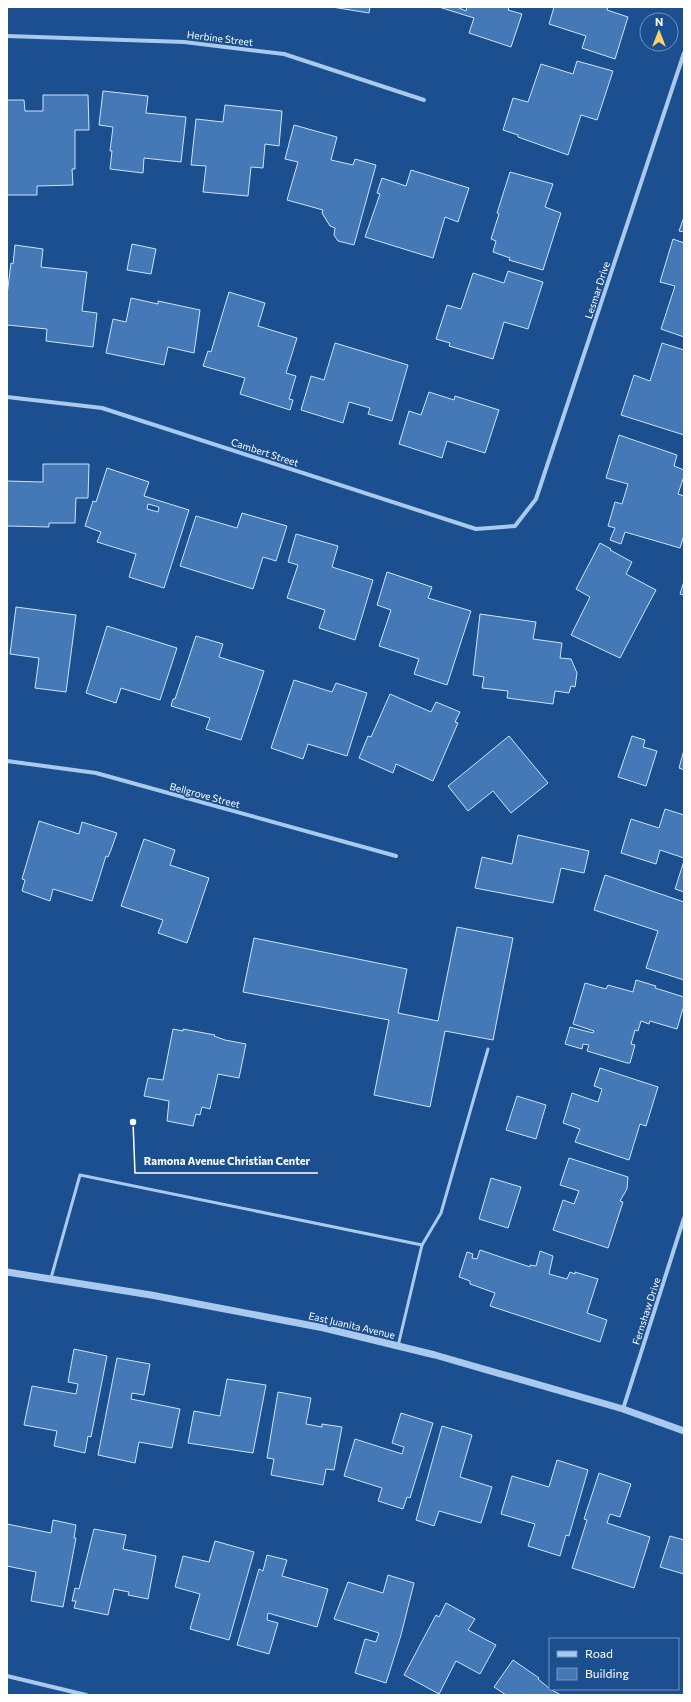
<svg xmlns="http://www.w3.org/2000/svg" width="691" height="1702" font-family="Commissioner,sans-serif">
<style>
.building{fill:#4478b7;stroke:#cfe3fa;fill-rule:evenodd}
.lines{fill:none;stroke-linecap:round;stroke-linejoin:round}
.service{stroke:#a9c9ee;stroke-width:3}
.minor{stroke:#a9c9ee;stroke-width:4}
.tertiary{stroke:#a9c9ee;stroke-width:7}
.labels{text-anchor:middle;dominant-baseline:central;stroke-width:3.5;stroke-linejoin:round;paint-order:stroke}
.street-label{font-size:10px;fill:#fff;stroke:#1b4f8f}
.leader{fill:none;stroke:#fff;stroke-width:1.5}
.callout-dot{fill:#fff;stroke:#1b4f8f;stroke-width:1.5}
.callout-label{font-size:11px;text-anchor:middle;font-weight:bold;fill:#fff;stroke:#1b4f8f;stroke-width:3.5;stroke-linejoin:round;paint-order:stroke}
</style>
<rect width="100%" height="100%" fill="#1b4f8f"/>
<!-- building -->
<g class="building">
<polygon points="332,7 370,7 369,13"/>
<polygon points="439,7 457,7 466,11 467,7 509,7 508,10 522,14 511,47 469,33 474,18"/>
<polygon points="554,7 608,7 607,10 628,17 615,59 582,48 586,36 549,24"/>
<polygon points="577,61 613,71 597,120 581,115 568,155 518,137 518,135 503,130 513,98 528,102 541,64 573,74"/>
<polygon points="103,91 148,96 146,113 186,117 181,162 144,158 143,173 110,169 112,151 110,151 113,127 99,125"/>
<polygon points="43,95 88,95 89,130 75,130 75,169 72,169 73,185 37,186 37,195 7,195 7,100 24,100 25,111 43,111"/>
<polygon points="225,105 282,111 279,146 265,144 263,168 251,167 248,196 203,192 206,166 191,165 196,119 223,122"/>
<polygon points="294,125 337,137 331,160 353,165 355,159 376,165 354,245 338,241 334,235 335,228 330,226 322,213 323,210 287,200 298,162 285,159"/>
<polygon points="411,170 469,188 458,222 445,217 433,258 365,237 380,194 377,193 382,178 406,186"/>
<polygon points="510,172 553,184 545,207 561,213 543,270 509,260 510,258 493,252 496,241 491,239 499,214 497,213"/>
<polygon points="684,217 684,232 679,231"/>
<polygon points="673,239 684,243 684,337 661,329 675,286 660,282"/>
<polygon points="132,244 156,249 151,274 127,270"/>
<polygon points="15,245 43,249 41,267 87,272 82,311 97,313 93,347 46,341 47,329 7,325 7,295 11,263 13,264"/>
<polygon points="508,271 543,282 528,329 504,322 493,359 449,346 450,343 436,339 447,305 461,309 473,273 504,283"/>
<polygon points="229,292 265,303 258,326 297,338 286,373 296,376 289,399 293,400 290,410 240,394 245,378 203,366 208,351 211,352"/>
<polygon points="131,298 158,304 158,301 200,310 194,353 168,347 164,365 106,353 113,319 126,322"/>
<polygon points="335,343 408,365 392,421 368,414 370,408 349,402 343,423 301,410 311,376 324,380"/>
<polygon points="662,343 684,350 684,435 621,415 634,375 650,381"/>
<polygon points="429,392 454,400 455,396 499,410 485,453 447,441 442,458 399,444 409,411 421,415"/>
<polygon points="619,435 677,455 674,466 684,470 684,476 678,494 684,496 684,535 680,548 625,532 621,544 610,540 615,528 608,526 615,502 622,504 628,484 606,478"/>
<polygon points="43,464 89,464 88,498 76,498 75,523 49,523 49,527 7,526 7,481 43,482"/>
<path d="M107,468L149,482L144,496L189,510L164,588L129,577L136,554L97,542L101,532L85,526L93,501L96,502ZM148,504L159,507L158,512L147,509Z"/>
<polygon points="242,513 287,526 276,561 263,557 253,589 180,566 196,516 237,528"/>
<polygon points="296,534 338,546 332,567 373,580 355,640 319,628 325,610 287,598 298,565 288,562"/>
<polygon points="600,543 611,549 610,550 632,562 626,574 656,590 620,658 571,635 590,597 576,589"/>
<polygon points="387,572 432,587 428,598 471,611 447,685 414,674 419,659 379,646 391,610 377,605"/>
<polygon points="684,581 684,595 680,594"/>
<polygon points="16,607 76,615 66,692 35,688 39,658 10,654"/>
<polygon points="480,614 536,622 533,639 562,643 560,658 571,659 577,673 575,687 571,686 569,693 555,691 553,704 507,698 508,691 482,688 484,677 473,675"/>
<polygon points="107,626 177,648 160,700 121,688 116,703 86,693"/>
<polygon points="196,636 223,644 219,657 264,671 241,740 206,729 210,718 171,706 173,699 175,699"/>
<polygon points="294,680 332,692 336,683 367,693 347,756 308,744 303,759 271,748"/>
<polygon points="390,694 431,712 436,702 460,712 455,722 458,723 433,781 396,764 393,773 359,758 368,736 371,737"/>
<polygon points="509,736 548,783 511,813 493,791 468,811 448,786"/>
<polygon points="632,736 645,740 643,747 657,751 646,786 618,777"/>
<polygon points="684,750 684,770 679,768"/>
<polygon points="665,809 684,815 684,858 660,850 656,864 621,853 631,819 659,828"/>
<polygon points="39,821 79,834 82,822 117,833 111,850 108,857 106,856 92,901 53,889 50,901 22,891 25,880 22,879"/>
<polygon points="518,835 589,851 584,873 561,868 553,903 475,888 482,857 512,864"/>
<polygon points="144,839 175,850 170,865 209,878 187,943 158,933 163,920 121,906"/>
<polygon points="684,861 684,892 675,889"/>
<polygon points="605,875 684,902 684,980 646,968 658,931 594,910"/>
<polygon points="457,927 513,938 493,1040 445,1031 430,1107 374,1095 389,1020 243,992 254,938 407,969 398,1013 438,1021"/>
<polygon points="636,980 656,986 655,988 684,997 684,1005 677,1029 650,1021 649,1024 641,1021 638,1031 635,1030 631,1044 635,1045 630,1063 627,1063 587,1051 589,1045 583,1044 582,1049 565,1044 570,1027 593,1033 594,1031 573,1024 585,983 606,989 608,985 633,992"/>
<polygon points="173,1029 183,1031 183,1029 215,1035 214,1036 225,1040 246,1044 239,1078 218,1074 210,1109 202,1107 200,1115 196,1114 193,1126 167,1121 169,1101 144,1096 148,1078 163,1080"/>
<polygon points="600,1068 658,1087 646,1126 640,1124 629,1160 575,1142 580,1129 563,1123 572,1093 598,1102 602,1089 594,1086"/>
<polygon points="517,1096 546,1105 536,1139 506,1130"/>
<polygon points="569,1158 628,1177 627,1189 620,1201 623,1202 608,1248 553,1230 563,1200 574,1204 579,1191 560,1185"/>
<polygon points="491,1178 521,1187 508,1228 479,1219"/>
<polygon points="480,1250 530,1267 530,1265 536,1266 540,1251 553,1256 549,1274 567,1279 570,1272 575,1274 575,1272 598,1279 587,1313 607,1320 600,1342 490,1306 495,1293 470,1284 470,1281 459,1277 467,1252 473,1254 472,1258 477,1259"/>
<polygon points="74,1349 107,1356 91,1437 88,1436 85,1453 54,1446 57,1431 24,1425 32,1386 76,1394 78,1384 68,1382"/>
<polygon points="117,1358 150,1364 144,1395 132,1393 131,1399 180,1409 172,1448 139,1442 135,1463 98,1455"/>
<polygon points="227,1379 266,1385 253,1453 188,1443 194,1411 220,1416"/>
<polygon points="278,1392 311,1398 306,1424 322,1427 322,1424 342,1427 334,1470 326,1469 323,1485 271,1475 274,1459 267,1458"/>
<polygon points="401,1413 433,1423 410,1498 407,1497 403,1509 378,1501 382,1488 344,1476 355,1439 402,1454 404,1447 392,1443"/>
<polygon points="442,1426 472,1435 460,1477 492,1487 481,1523 439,1511 434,1526 416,1520"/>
<polygon points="557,1460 588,1470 569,1536 566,1535 560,1556 528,1546 535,1524 501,1514 512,1476 549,1487"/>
<polygon points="599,1473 631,1484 620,1517 610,1514 607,1523 650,1537 634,1588 572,1568 587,1520 584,1519"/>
<polygon points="53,1520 76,1525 74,1538 76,1538 63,1607 31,1601 36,1572 7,1566 7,1524 51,1533"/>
<polygon points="94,1529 126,1535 123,1549 156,1556 148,1599 128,1595 129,1592 114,1589 108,1615 74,1608 76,1601 72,1601 75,1588 79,1589"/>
<polygon points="670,1536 684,1540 684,1574 660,1567"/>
<polygon points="215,1541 254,1552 229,1640 190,1629 200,1594 175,1587 183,1556 209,1562"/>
<polygon points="267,1555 287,1560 282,1576 328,1589 317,1627 268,1613 267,1620 278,1623 269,1654 237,1645 259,1569 263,1571"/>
<polygon points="388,1575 414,1583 401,1635 386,1683 355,1673 365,1639 376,1642 379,1633 334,1619 348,1582 383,1593"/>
<polygon points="446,1603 475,1619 468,1630 496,1645 480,1674 456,1661 439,1694 404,1675 436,1615 439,1617"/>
<polygon points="513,1660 539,1678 538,1679 550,1689 561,1695 506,1695 494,1687"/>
</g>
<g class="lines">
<!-- service -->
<g class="service">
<polyline points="422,1245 441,1213 488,1049"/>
<polyline points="51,1278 80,1175 422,1245 398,1346"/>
</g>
<!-- minor -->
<g class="minor">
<polyline points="7,36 184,42 284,54 424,100"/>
<polyline points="7,397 102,408 476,529 515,526 536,499 684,53"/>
<polyline points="7,761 96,773 396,856"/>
<polyline points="623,1409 684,1218"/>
<polyline points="7,1676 86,1695"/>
</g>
<!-- tertiary -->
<polyline class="tertiary" points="7,1272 151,1295 324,1328 435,1355 623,1409 684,1431"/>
</g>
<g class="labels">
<!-- street labels -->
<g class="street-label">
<text transform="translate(220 38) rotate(7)">Herbine Street</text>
<text transform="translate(597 290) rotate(-72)">Lesmar Drive</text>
<text transform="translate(265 452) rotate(18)">Cambert Street</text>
<text transform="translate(205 795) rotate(15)">Bellgrove Street</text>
<text transform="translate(646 1311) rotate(-72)">Fernshaw Drive</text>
<text transform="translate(352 1325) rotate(13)">East Juanita Avenue</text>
</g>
</g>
<!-- callouts -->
<path class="leader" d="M133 1122L135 1173H318"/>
<circle class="callout-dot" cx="133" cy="1122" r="4"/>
<g class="callout-label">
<text x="227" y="1165">Ramona Avenue Christian Center</text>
</g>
<!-- border -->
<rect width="691" height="1702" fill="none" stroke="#ffffff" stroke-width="16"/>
<!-- legend -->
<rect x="549" y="1638" width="130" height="52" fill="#1b4f8f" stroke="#7695bc"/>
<rect x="557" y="1651" width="20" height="6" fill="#a9c9ee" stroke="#7695bc"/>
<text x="585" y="1658" font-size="12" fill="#ffffff">Road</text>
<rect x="557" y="1668" width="20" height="12" fill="#4478b7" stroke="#7695bc"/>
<text x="585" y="1678" font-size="12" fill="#ffffff">Building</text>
<!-- north arrow -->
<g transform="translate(659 32)"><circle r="19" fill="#1b4f8f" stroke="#7695bc"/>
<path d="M0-3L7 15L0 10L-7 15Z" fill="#ffd166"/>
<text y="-6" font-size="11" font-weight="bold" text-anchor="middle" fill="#ffffff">N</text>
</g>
</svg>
